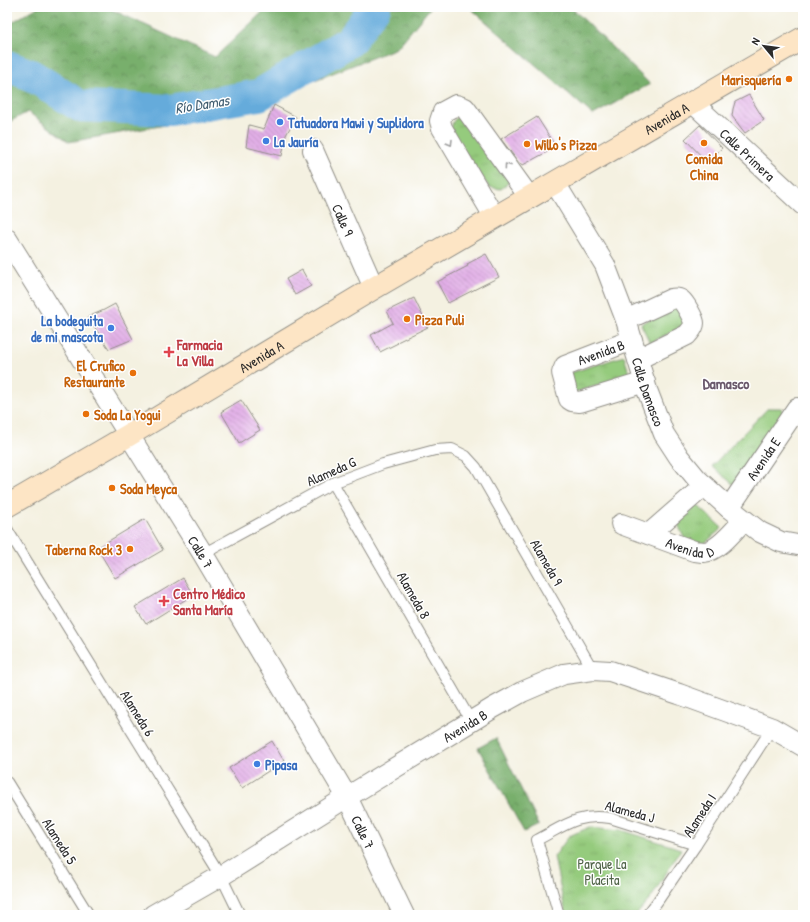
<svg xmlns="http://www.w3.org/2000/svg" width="810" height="922" font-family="'Patrick Hand',sans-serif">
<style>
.grass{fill:url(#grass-tufts);stroke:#607b54}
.forest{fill:url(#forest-crowns);stroke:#526d4c}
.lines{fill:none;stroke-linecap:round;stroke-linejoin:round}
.river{stroke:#65abdb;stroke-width:32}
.building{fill:url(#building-back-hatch)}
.lane-casing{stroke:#908e86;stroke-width:12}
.street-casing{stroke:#908e86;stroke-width:22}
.secondary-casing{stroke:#908e86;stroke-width:24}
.lane{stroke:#fff;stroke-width:10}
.street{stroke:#fff;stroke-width:20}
.secondary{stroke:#fde5c5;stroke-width:22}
.oneway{stroke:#a0a0a0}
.food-dot{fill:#e8710a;stroke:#fff;stroke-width:1.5}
.shop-dot{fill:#3f7fe0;stroke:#fff;stroke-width:1.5}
.health-dot{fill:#e0444e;stroke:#fff;stroke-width:1.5}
.labels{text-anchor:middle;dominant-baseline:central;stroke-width:3;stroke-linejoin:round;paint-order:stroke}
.food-label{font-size:14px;font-weight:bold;fill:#c56008;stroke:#fff;text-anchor:start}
.street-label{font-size:14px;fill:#2b2b2b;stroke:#fff}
.shop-label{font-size:14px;font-weight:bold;fill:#366cbe;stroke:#fff;text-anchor:start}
.health-label{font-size:14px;font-weight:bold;fill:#be3a42;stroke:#fff;text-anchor:start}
.park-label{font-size:14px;fill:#506348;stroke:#fff}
.water-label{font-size:15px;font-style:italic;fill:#425e71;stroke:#fff}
.neighbourhood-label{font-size:15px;font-weight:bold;fill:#6b596d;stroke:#fff}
</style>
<defs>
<pattern id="grass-tufts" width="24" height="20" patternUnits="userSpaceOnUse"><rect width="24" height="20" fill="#95cb7d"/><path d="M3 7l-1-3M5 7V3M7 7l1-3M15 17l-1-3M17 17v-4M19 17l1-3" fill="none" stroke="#81ae6c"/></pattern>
<pattern id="forest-crowns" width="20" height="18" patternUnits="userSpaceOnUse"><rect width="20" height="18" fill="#78af6c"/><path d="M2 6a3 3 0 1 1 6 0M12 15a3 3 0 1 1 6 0" fill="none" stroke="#638f59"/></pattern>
<pattern id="building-back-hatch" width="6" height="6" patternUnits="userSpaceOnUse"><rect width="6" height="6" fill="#e2afe7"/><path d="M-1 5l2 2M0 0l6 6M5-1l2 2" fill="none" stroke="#b78fbb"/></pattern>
</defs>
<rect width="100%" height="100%" fill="#fff"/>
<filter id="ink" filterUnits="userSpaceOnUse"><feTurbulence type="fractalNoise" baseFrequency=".025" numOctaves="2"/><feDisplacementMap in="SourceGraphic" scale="8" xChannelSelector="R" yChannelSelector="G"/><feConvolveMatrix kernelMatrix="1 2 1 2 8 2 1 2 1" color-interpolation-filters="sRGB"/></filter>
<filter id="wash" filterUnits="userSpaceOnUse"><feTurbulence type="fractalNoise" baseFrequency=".012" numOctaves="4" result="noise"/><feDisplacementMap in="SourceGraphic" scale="16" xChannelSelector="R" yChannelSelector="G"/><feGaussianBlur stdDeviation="0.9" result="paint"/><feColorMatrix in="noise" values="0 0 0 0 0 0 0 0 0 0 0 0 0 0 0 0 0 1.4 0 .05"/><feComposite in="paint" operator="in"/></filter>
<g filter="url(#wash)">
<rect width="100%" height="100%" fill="#f4f1e1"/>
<!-- grass -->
<g class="grass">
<path d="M461,115L511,179L507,184L501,189L489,187L451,133C452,123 452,120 461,115Z"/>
<polygon points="676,305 686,325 650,343 641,324"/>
<polygon points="624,356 630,376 575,392 570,373"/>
<polygon points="768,408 782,408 783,421 735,486 712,466"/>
<polygon points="697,505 722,528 704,544 685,540 677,522"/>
<polygon points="590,827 621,830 681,849 651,898 636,915 566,915 554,857 569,836"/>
</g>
<!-- forest -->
<g class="forest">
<polygon points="38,7 106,7 215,57 268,7 431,7 397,48 228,114 69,142 28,112 7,123 7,25"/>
<polygon points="469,7 571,7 650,84 593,115"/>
<polygon points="496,738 539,825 524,832 478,748"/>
</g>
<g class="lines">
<!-- river -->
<polyline class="river" points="7,66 31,75 80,106 170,110 259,95 350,41 375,7"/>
</g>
<g id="blocks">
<!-- building -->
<g class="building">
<polygon points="749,95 764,120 745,133 732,116 733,109 735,102"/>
<polygon points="274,105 296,117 286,135 282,156 246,147 249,125 264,129"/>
<polygon points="537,117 556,147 523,165 519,163 501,139"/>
<polygon points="700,125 722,148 707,162 685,139"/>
<polygon points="486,254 499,277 448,303 437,282 468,266 467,264"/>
<polygon points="302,270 311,286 295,295 286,279"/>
<polygon points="414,298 428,327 397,342 398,343 380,352 371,335 393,323 387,311"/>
<polygon points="115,304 133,339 109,349 88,317 104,310"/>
<polygon points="241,400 260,430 239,443 221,412"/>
<polygon points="145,519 163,550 115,578 97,548"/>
<polygon points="183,578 193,595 146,624 135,607"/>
<polygon points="272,741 284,761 242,788 229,768"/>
</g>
</g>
</g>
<g filter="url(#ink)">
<use href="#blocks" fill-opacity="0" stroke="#908e86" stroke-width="1"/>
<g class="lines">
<defs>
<g id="lane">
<polyline points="333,483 471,721"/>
<polyline points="7,529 221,876 240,915"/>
<polyline points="203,554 333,483 383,464 435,450 452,449 466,456 476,467 593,670"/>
<polyline points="7,782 89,915"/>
<path d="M559,915L537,840C564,826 578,813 610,818L696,845"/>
<polyline points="647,915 657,902 696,845 772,728"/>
</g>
<g id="street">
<path id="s1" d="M693,103L803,205"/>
<path id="s2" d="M313,150L374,288"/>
<path id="s3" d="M555,183L605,265L626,320L647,390L664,434L679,457L698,480L729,508L760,532L781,542L803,546"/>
<polyline points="495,218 442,128 440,121 443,112 456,105 465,108 530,198"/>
<path id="s4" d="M7,239L203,554L347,797L404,915"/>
<path d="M626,320L671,299C675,298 678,298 681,300C685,303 694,319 694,323C694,328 690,331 687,335L638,359"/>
<polyline points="632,340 565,366 562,373 569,399 572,401 580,402 645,382"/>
<path id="s5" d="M729,508L797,408"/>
<path id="s6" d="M621,524L694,551C697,551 701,552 704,552C719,551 734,530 744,520"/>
<polyline points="649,534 704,486"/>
<path id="s7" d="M153,915L221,876L347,797L493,708L522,692L564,674L593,670L610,671L679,694L772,728L803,746"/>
</g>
<g id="secondary">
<path id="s8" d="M7,506L129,435L374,288L803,38"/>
</g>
</defs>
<!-- lane casing -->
<use href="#lane" class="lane-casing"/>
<!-- street casing -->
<use href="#street" class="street-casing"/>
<!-- secondary casing -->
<use href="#secondary" class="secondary-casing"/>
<!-- lane -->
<use href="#lane" class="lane"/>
<!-- street -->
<use href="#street" class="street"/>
<!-- secondary -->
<use href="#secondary" class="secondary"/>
</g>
<!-- one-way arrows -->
<defs><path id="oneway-chevron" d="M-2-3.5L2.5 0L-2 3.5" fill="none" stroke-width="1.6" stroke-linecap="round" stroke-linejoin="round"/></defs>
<g class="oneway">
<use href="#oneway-chevron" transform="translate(450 143) rotate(59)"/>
<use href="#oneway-chevron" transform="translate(507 166) rotate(-126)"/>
</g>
</g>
<!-- markers -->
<g class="food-dot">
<circle cx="789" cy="79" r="4"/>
<circle cx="704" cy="143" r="4"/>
<circle cx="527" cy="144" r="4"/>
<circle cx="407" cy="319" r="4"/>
<circle cx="133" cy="373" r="4"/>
<circle cx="86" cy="414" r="4"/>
<circle cx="112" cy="488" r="4"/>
<circle cx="130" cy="549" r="4"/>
</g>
<g class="shop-dot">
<circle cx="280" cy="122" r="4"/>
<circle cx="266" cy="141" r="4"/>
<circle cx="111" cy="328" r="4"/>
<circle cx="257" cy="764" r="4"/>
</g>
<g class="health-dot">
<path d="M167 346h4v4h4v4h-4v4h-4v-4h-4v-4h4z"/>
<path d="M162 595h4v4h4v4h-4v4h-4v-4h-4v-4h4z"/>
</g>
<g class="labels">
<!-- food labels -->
<g class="food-label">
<text x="781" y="79" text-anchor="end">Marisquería</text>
<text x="535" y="144">Willo's Pizza</text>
<text x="704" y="158" text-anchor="middle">Comida<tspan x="704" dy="16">China</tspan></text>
<text x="415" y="319">Pizza Puli</text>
<text x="125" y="365" text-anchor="end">El Crufico<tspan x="125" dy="16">Restaurante</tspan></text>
<text x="94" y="414">Soda La Yogui</text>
<text x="120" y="488">Soda Meyca</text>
<text x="122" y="549" text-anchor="end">Taberna Rock 3</text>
</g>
<!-- street labels -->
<g class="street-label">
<text stroke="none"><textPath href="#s8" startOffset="765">Avenida A</textPath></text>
<text stroke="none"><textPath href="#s1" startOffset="75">Calle Primera</textPath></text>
<text stroke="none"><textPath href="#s2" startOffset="76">Calle 9</textPath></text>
<text transform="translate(601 352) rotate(-20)">Avenida B</text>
<text stroke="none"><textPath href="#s8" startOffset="295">Avenida A</textPath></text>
<text stroke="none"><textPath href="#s3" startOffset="230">Calle Damasco</textPath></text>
<text stroke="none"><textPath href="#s5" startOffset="60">Avenida E</textPath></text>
<text transform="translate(331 471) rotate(-24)">Alameda G</text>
<text stroke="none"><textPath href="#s6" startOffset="73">Avenida D</textPath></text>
<text stroke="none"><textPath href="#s4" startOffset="368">Calle 7</textPath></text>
<text transform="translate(547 562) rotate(60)">Alameda 9</text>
<text transform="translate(414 595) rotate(60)">Alameda 8</text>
<text transform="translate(138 713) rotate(58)">Alameda 6</text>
<text stroke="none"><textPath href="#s7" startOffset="365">Avenida B</textPath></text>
<text transform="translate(630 811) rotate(15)">Alameda J</text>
<text transform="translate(699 815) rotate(-57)">Alameda I</text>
<text stroke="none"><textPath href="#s4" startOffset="692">Calle 7</textPath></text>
<text transform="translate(60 841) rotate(58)">Alameda 5</text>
</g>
<!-- shop labels -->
<g class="shop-label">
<text x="288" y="122">Tatuadora Mawi y Suplidora</text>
<text x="274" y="141">La Jauría</text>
<text x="103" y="320" text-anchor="end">La bodeguita<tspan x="103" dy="16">de mi mascota</tspan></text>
<text x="265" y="764">Pipasa</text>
</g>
<!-- health labels -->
<g class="health-label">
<text x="177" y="344">Farmacia<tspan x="177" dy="16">La Villa</tspan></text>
<text x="173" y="593">Centro Médico<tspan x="173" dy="16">Santa María</tspan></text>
</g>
<!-- park labels -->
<g class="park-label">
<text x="602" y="863">Parque La<tspan x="602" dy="16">Placita</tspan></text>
</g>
<!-- water labels -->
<g class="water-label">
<text transform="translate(202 104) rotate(-9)">Río Damas</text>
</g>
<!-- neighbourhood labels -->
<g class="neighbourhood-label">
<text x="726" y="383">Damasco</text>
</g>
</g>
<!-- margin -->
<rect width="810" height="922" fill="none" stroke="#fff" stroke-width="24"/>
<!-- north arrow -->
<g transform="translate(764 46) rotate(299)" stroke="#ffffff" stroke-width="3" paint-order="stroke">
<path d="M0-3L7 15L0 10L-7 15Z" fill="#2b2b2b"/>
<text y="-6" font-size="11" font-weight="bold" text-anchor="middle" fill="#2b2b2b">N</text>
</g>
</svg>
